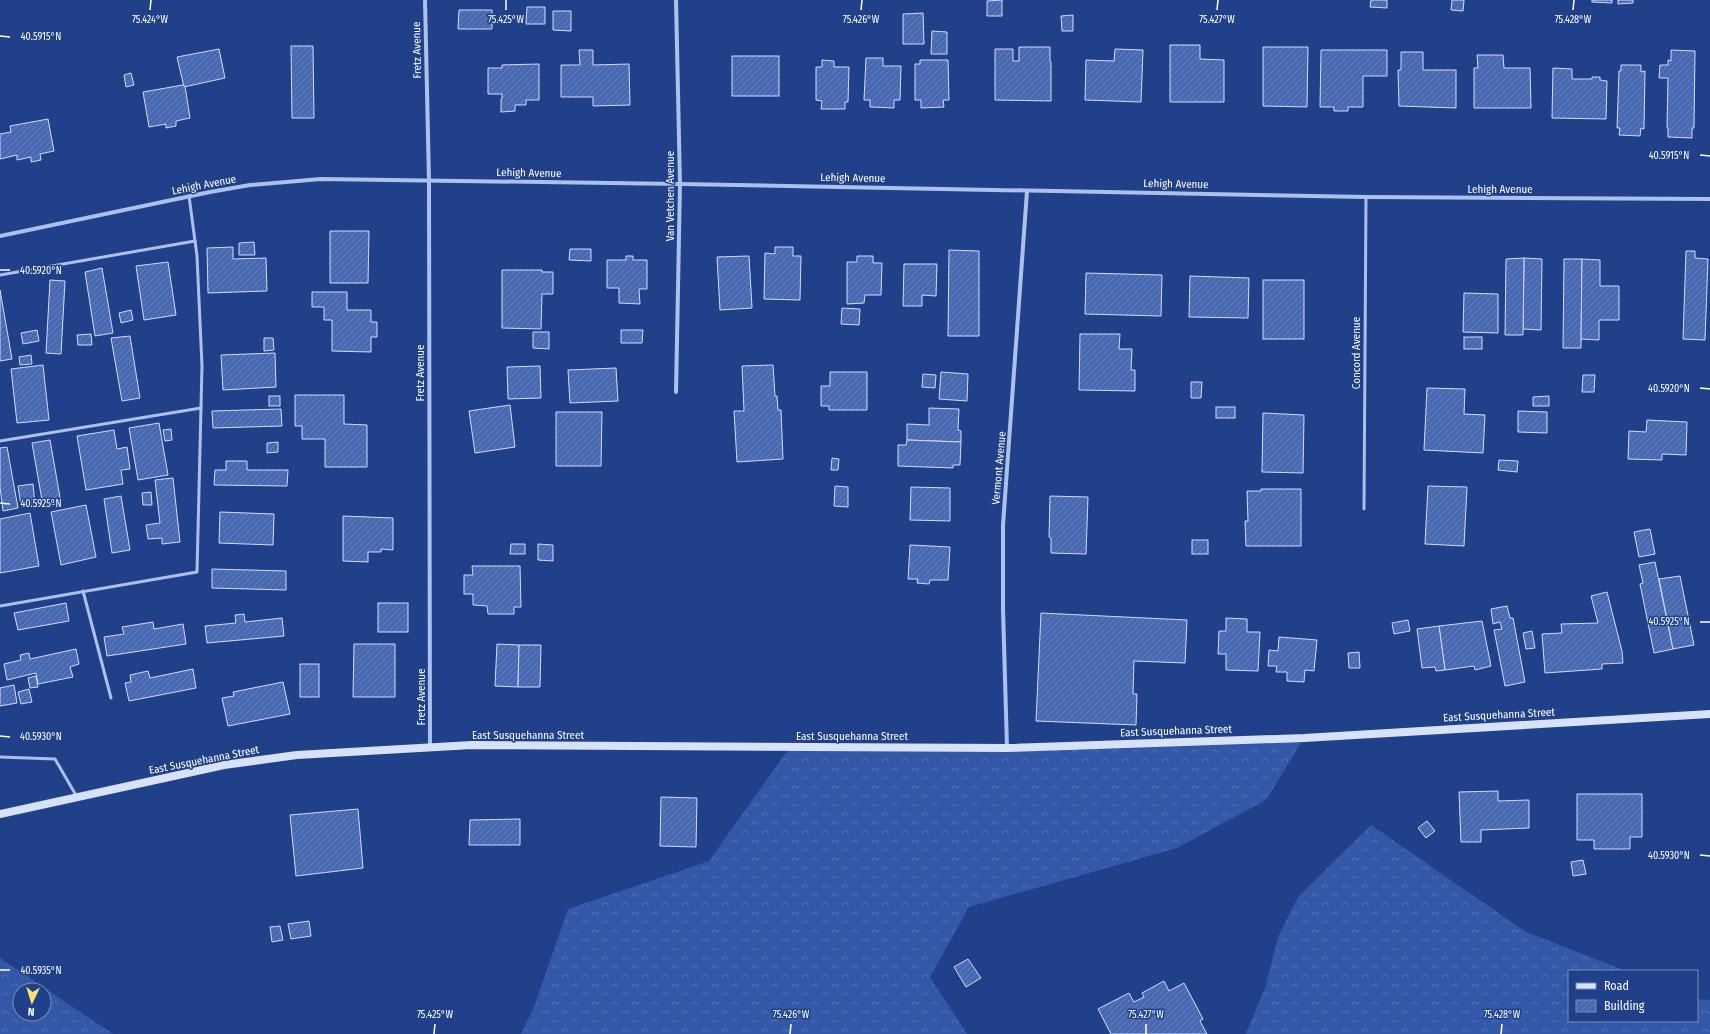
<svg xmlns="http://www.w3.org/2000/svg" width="1710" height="1034" font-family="'Fira Sans Condensed',sans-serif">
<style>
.forest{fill:url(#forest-crowns);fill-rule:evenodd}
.building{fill:url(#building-hatch);stroke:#d0ddf8}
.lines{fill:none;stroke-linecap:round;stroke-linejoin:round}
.service{stroke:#abc0eb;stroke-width:3}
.minor{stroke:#abc0eb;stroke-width:4}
.secondary{stroke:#d7e1f8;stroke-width:8}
.ticks{fill:none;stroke:#fff;stroke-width:1.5}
.labels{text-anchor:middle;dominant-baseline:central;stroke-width:3;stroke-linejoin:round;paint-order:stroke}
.street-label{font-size:11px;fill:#fff;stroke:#20408a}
.ticks-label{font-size:10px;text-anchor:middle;fill:#fff;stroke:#20408a;stroke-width:3;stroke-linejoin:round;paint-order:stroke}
</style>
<defs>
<pattern id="forest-crowns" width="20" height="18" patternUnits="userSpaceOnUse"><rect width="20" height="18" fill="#3358a7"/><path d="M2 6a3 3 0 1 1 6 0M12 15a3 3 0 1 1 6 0" fill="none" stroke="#5271b4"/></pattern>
<pattern id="building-hatch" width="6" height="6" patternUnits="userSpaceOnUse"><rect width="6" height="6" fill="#4869b2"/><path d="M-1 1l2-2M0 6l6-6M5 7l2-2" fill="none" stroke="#6380be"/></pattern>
</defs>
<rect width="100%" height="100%" fill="#20408a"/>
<!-- forest -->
<g class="forest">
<polygon points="1304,738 1266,800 1177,848 969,907 930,977 967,1034 521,1034 534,1007 568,909 709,861 790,747 1007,748"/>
<polygon points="1371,825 1526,932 1626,971 1569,971 1569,1021 1697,1021 1697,999 1710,1000 1710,1034 1246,1034 1265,988 1278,937 1298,897"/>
<path d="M0,958L113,1034H0ZM20,990H44V1014H20Z"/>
</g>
<!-- building -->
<g class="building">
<polygon points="1002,0 1002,16 987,16 987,1"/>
<polygon points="1371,0 1387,0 1387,8 1370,7"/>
<polygon points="1452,0 1464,0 1463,11 1451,10"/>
<polygon points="1592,0 1612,0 1612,3 1592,2"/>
<polygon points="1618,0 1633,0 1633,3 1618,4"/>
<polygon points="527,7 545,7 545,24 526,24"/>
<polygon points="459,10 492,10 492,29 458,29"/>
<polygon points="553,11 571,11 571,31 553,30"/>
<polygon points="923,13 924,44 903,44 903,14"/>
<polygon points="1073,15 1073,31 1062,31 1061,16"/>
<polygon points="932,31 947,32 947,54 931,54"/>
<polygon points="1170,45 1200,45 1200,59 1224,60 1224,102 1170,102"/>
<polygon points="291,46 313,46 314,118 292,118"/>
<polygon points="1019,47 1050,47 1050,61 1051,62 1051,101 995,100 995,49 1013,49 1013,61 1019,61"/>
<polygon points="1263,47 1308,47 1307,107 1263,106"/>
<polygon points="219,49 225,78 184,87 177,57"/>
<polygon points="1115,49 1143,50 1141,102 1085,100 1086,60 1114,61"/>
<polygon points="579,50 593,50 593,65 629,64 630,105 593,106 593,97 561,97 561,65 580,65"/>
<polygon points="1321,50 1387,50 1387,76 1363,76 1363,107 1348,107 1348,111 1334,111 1334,107 1320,107"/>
<polygon points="1671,50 1695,51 1694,128 1692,128 1692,138 1668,137 1668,128 1667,128 1668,78 1659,78 1660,65 1668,65 1668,60 1671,61"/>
<polygon points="1401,52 1423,52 1423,70 1456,70 1456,108 1399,106 1398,70 1401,70"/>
<polygon points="1477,55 1503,55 1504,68 1530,68 1531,108 1474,108 1474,68 1478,68"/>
<rect x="732" y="56" width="47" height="40"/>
<polygon points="866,58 883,58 883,66 901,66 900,100 894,100 894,108 870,107 870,100 864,100"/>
<polygon points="822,60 834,61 834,67 849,67 848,102 845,102 845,109 821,109 822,101 816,100 816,67 822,67"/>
<polygon points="920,60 948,60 949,100 943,100 944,107 921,108 921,100 915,100 915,64 920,64"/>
<polygon points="539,64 539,100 526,100 526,105 515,105 515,111 501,112 501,99 502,99 502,94 488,94 488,68 502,68 502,65"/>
<polygon points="1621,65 1641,65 1641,72 1645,71 1644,129 1641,128 1640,136 1619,135 1620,128 1617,128 1619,71 1621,71"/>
<polygon points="1553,68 1572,69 1572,79 1592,79 1592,77 1600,77 1600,80 1607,81 1606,119 1552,118"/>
<polygon points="131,73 134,85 126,87 124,75"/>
<polygon points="183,85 185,86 190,118 176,121 176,126 166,128 166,124 149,127 143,92"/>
<polygon points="48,119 54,151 40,154 41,160 31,162 31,157 17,160 17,155 0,159 0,134 11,132 10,126"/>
<polygon points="330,231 369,231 368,283 330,283"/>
<polygon points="254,242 255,255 239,255 239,243"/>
<polygon points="233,247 233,259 266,258 267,291 208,293 207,248"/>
<polygon points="775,247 793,247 793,256 801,256 800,300 764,299 765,253 775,254"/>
<polygon points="570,249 591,249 591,261 569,260"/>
<polygon points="949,250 979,251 979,336 948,336"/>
<polygon points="1686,251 1695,251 1695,258 1708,259 1705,340 1683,339"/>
<polygon points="626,256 633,256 633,260 647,260 647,289 639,289 640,304 619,303 619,288 607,288 607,260 626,260"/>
<polygon points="749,256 752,308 720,310 717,257"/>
<polygon points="857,256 873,256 873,263 882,263 881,295 865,295 864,303 847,304 847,262 857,262"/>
<polygon points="1524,258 1542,259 1541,330 1523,329"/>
<polygon points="1524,258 1523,335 1505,335 1506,259"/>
<polygon points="1564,259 1582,259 1581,348 1563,348"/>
<polygon points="1582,259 1600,260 1600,286 1619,286 1619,320 1599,320 1599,340 1581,339"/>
<polygon points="168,262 176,315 144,320 136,266"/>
<polygon points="904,264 937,264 936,296 922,295 922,306 903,306"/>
<polygon points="102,268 113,333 95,336 85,272"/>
<polygon points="502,270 542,270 542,272 553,272 553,294 542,294 541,329 502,328"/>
<polygon points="1086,273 1162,275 1161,316 1085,314"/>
<polygon points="1190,276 1249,278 1248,318 1189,317"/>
<polygon points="50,280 65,281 61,354 46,353"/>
<rect x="1263" y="280" width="41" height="59"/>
<polygon points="0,290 12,359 0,361"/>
<polygon points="312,292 347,292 347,310 371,310 371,322 377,322 377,337 371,337 371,352 332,351 332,320 324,320 324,307 312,307"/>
<polygon points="1464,293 1498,294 1498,333 1463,332"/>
<polygon points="842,308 860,309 859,325 841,324"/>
<polygon points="131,310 133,320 121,323 119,313"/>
<polygon points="37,330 39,341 23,344 21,333"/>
<polygon points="621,330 643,330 642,343 621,343"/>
<polygon points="533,332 549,332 549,349 533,348"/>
<polygon points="91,334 92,345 78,345 77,335"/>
<polygon points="1080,334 1120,334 1119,349 1132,349 1131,370 1135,370 1135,391 1079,390"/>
<polygon points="130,336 140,398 122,401 111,338"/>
<rect x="1464" y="337" width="18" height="12"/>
<polygon points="264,338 273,338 274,350 264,351"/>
<polygon points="275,353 276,387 223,390 221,355"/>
<polygon points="31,355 32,364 20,365 19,357"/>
<polygon points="43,365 49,420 17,423 11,369"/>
<polygon points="773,365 775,396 777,396 778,410 781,410 783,459 737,462 734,411 744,411 742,366"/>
<polygon points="540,366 541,398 508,399 507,367"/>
<polygon points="616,368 618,401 570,403 568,370"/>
<polygon points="830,372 867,372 867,410 829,410 829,406 821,406 821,386 830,386"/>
<polygon points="941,372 968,374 967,401 939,399"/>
<polygon points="923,374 936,375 935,388 922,387"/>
<polygon points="1583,375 1595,375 1594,392 1582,392"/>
<polygon points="1191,382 1202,382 1201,398 1191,398"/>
<polygon points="1427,388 1465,389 1464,414 1485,415 1483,453 1424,450"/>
<polygon points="295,395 344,395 344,424 367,425 367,467 325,467 325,439 302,439 302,426 295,426"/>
<rect x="269" y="396" width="11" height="10"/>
<polygon points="1549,396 1549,406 1533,406 1533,397"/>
<polygon points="510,405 515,447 475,453 469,411"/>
<rect x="1216" y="407" width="19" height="11"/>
<polygon points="929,408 959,409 958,430 961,431 961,442 907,440 907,424 929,425"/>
<polygon points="281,409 282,426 213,428 212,411"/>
<polygon points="1518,411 1547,412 1547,433 1518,432"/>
<polygon points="556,412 602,412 601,466 556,466"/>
<polygon points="1263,413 1304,415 1303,473 1262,472"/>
<polygon points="1647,420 1687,422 1686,455 1662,454 1662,460 1628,459 1629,431 1646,432"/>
<polygon points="159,423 168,475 138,480 129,428"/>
<polygon points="171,429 172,440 165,441 163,430"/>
<polygon points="114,430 117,449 127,447 130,469 121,470 123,484 86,490 77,436"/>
<polygon points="50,440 61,503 43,506 32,443"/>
<polygon points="907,440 961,442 960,465 953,465 953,468 898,466 898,445 906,445"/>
<polygon points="278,442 278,452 267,453 267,443"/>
<polygon points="7,447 18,508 3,511 0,487 0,448"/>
<polygon points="832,458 839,459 838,470 831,470"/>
<polygon points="1499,460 1518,461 1517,472 1498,470"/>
<polygon points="226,461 247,461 247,470 288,470 287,486 214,485 215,470 226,470"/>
<polygon points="173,478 180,542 162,544 162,538 148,539 146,525 160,523 155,480"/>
<polygon points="33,484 35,504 21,506 18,486"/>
<polygon points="835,486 848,487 848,507 834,506"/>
<polygon points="1428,486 1467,487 1464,546 1425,544"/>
<polygon points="911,487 950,488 950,521 910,520"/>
<polygon points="1261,489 1301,489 1301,546 1246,546 1245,521 1248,521 1247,491 1261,491"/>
<polygon points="151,492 152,505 143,505 142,493"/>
<polygon points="121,496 130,550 112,553 104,499"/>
<polygon points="1050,496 1088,497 1086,554 1051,553 1051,538 1049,537"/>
<polygon points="86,505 96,557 61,565 51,512"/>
<polygon points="220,512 274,514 273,545 219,543"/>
<polygon points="30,513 39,566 0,573 0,519"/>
<polygon points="343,516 393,518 393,550 381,549 381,552 368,552 368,562 343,561"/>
<polygon points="1650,529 1655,554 1639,557 1634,532"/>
<rect x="1192" y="540" width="16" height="14"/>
<polygon points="511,544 525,544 525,554 510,554"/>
<polygon points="538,544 553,545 553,561 538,560"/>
<polygon points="910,545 950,547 948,580 930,580 929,584 917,583 918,579 908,579"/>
<polygon points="1655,562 1673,649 1654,653 1640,584 1643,583 1639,565"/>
<polygon points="472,566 520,566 521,607 514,607 514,614 488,614 487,606 473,605 473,594 464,594 464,575 473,575"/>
<polygon points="212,569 286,571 286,590 212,588"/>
<polygon points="1680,576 1694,645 1673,649 1659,579"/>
<polygon points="1607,592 1622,651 1623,663 1602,664 1602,669 1545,673 1542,634 1562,633 1561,624 1598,623 1591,596"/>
<polygon points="66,603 69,621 18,630 14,613"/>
<rect x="378" y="603" width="30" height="29"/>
<polygon points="1507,606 1510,618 1513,618 1525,682 1505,686 1494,630 1502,629 1500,622 1493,624 1491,609"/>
<polygon points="1041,613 1187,620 1185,663 1134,661 1133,694 1137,694 1136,725 1036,721"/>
<polygon points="244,614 245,622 282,618 284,636 207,643 205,626 236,623 235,615"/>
<polygon points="1226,618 1247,619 1247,632 1260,632 1258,671 1226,670 1226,654 1218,654 1219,631 1226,631"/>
<polygon points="1408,620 1410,631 1394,634 1392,623"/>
<polygon points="1482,621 1491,666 1475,670 1474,666 1445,670 1439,626"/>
<polygon points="153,622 154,629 183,624 186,644 107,656 104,637 124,634 122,627"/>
<polygon points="1439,626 1445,670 1436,671 1435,667 1422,668 1417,629"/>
<polygon points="1532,631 1535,648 1526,649 1523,633"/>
<polygon points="1279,637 1317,640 1314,671 1305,670 1304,682 1287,681 1287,672 1276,672 1277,666 1268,666 1269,650 1278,651"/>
<polygon points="354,644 395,644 395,697 353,697"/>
<polygon points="497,644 519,645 518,687 495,686"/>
<polygon points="519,645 541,645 540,687 518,687"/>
<polygon points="76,649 79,664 70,667 73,677 38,684 36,673 7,680 4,664 21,660 20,655 29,653 30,659"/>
<polygon points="1359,652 1360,668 1349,668 1348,653"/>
<rect x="300" y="664" width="19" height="33"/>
<polygon points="193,669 196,688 129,701 125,683 131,682 130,675 148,671 150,678"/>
<polygon points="36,676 38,687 30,688 28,678"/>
<polygon points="283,682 290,714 228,726 222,698 234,696 233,692"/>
<polygon points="14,685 17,703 0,706 0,688"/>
<polygon points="29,689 32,702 21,704 18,692"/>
<polygon points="1498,791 1498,801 1529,800 1529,828 1481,830 1481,842 1461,842 1459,792"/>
<polygon points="1577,794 1642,794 1642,837 1630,837 1630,849 1594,849 1594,840 1577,840"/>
<polygon points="661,797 697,798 696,847 660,846"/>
<polygon points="358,809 363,868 296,876 290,815"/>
<polygon points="520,819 520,845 469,845 470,820"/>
<polygon points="1427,821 1435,831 1426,838 1418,828"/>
<polygon points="1583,860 1586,874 1573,876 1571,862"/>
<polygon points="309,921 311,936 291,939 288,924"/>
<polygon points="280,926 283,940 272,942 270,927"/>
<polygon points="968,959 981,978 966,987 954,967"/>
<polygon points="1164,981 1169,991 1184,983 1203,1019 1200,1021 1207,1034 1111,1034 1098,1009 1129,993 1134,1002 1144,997 1142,993"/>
</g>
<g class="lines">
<!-- service -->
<g class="service">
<polyline points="0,275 195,241"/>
<polyline points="0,441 201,408"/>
<polyline points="1364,509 1366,197"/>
<polyline points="83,591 111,698"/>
<polyline points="0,606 197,572 202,366 197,256 189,196"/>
<polyline points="0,757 55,759 77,797"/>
</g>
<!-- minor -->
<g class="minor">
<polyline points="425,0 429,181 430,747"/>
<polyline points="676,0 680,184 676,392"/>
<polyline points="0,236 210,192 250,185 321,179 680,184 1366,197 1710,199"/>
<polyline points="1007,748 1003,609 1003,525 1027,191"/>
</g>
<!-- secondary -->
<polyline class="secondary" points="0,814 224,765 297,755 472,745 1007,748 1304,738 1710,714"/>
</g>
<!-- ticks -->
<path class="ticks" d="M150,10L151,0M506,10V0M861,10L862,0M1217,10L1218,0M1573,10L1574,0M0,36L10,37M1700,155L1710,156M0,270H10M1700,388L1710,389M0,503L10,504M1700,622H1710M0,736L10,737M1700,855L1710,856M0,970H10M434,1034L435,1024M790,1034L791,1024M1146,1034V1024M1501,1034L1502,1024"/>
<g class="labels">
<!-- street labels -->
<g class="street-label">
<text transform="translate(417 50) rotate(-91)">Fretz Avenue</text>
<text transform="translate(529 173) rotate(1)">Lehigh Avenue</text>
<text transform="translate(853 178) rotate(1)">Lehigh Avenue</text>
<text transform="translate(1176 184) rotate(1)">Lehigh Avenue</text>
<text transform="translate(204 185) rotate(-11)">Lehigh Avenue</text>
<text x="1500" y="189">Lehigh Avenue</text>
<text transform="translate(670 196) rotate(-90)">Van Vetchen Avenue</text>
<text transform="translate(1356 353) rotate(-90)">Concord Avenue</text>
<text transform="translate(420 373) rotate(-90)">Fretz Avenue</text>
<text transform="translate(999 468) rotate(-85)">Vermont Avenue</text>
<text transform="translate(421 697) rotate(-90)">Fretz Avenue</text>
<text transform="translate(1499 715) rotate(-3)">East Susquehanna Street</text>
<text transform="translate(1176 731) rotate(-2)">East Susquehanna Street</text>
<text x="528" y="735">East Susquehanna Street</text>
<text x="852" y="736">East Susquehanna Street</text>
<text transform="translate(204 760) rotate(-11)">East Susquehanna Street</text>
</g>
</g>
<g class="ticks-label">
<text x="150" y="23">75.424°W</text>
<text x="506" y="23">75.425°W</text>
<text x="861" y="23">75.426°W</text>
<text x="1217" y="23">75.427°W</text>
<text x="1573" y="23">75.428°W</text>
<text x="41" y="40">40.5915°N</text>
<text x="1669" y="159">40.5915°N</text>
<text x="41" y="274">40.5920°N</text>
<text x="1669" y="392">40.5920°N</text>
<text x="41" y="507">40.5925°N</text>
<text x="1669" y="625">40.5925°N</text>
<text x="41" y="740">40.5930°N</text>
<text x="1669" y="859">40.5930°N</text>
<text x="41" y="974">40.5935°N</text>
<text x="435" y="1018">75.425°W</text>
<text x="791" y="1018">75.426°W</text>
<text x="1146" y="1018">75.427°W</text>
<text x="1502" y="1018">75.428°W</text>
</g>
<!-- legend -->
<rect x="1568" y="970" width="130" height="52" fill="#20408a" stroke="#798cb9"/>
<rect x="1576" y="983" width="20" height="6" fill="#d7e1f8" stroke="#798cb9"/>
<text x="1604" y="990" font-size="12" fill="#ffffff">Road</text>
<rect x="1576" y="1000" width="20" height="12" fill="url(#building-hatch)" stroke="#798cb9"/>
<text x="1604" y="1010" font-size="12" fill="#ffffff">Building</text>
<!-- north arrow -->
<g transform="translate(32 1002) rotate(184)"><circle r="19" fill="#20408a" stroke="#798cb9"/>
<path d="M0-3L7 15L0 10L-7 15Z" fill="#f9e36c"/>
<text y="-6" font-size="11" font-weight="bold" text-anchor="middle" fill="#ffffff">N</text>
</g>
</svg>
